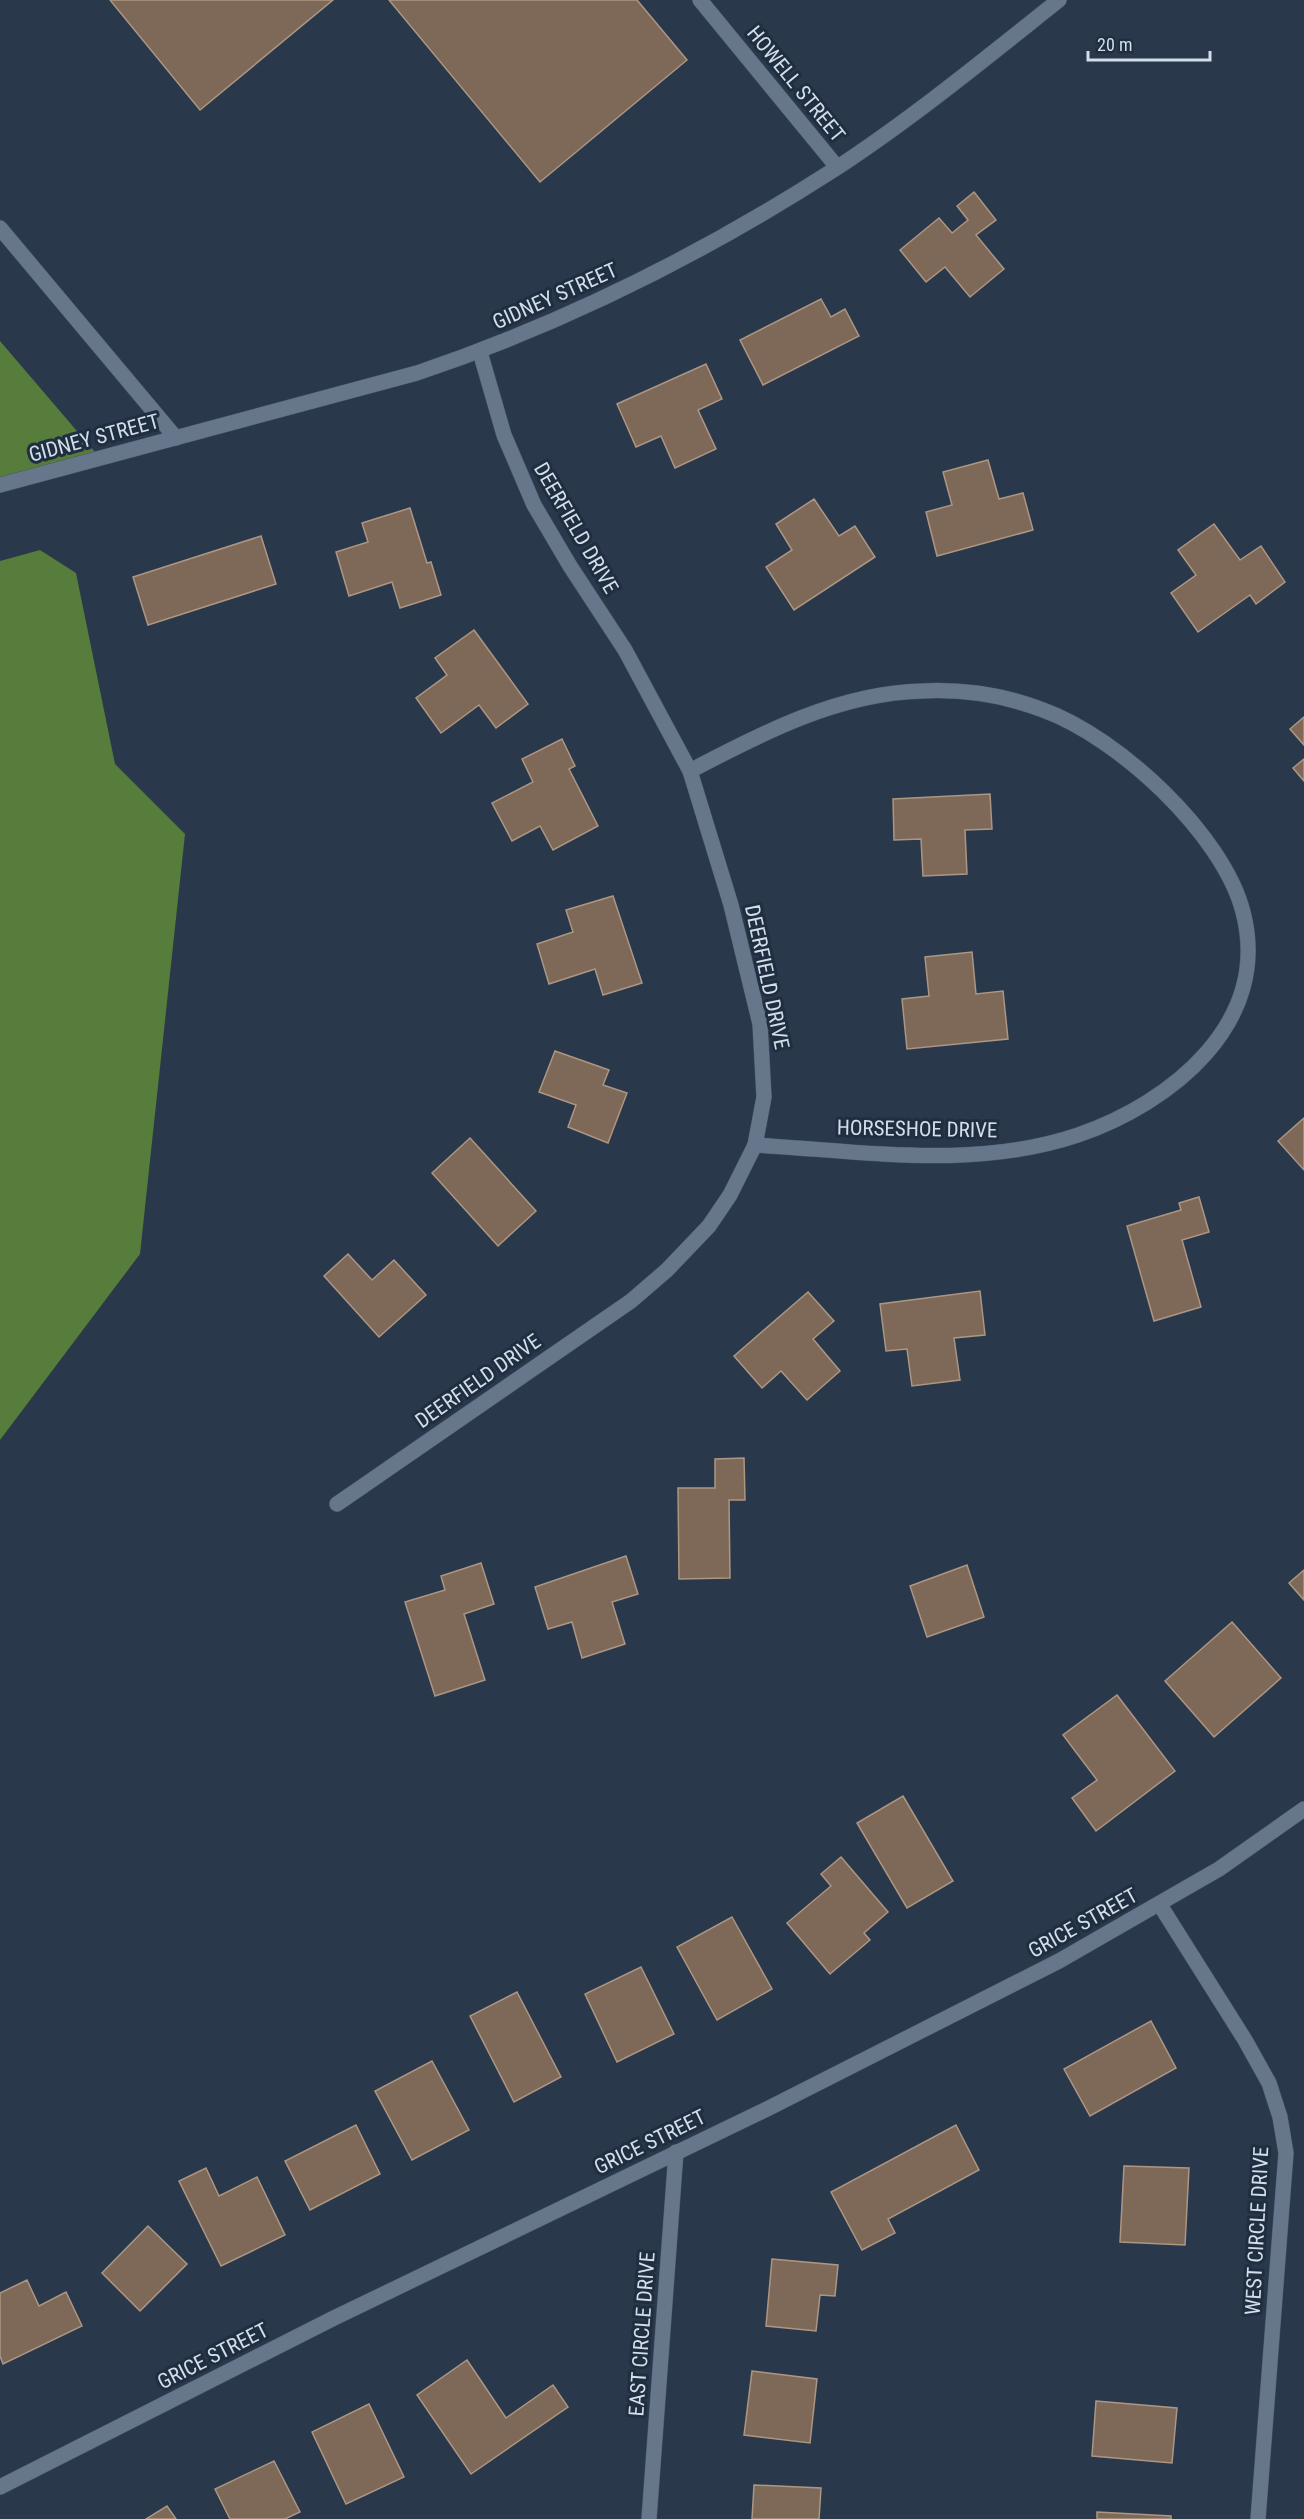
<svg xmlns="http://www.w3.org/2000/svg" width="1304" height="2519" font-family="'Roboto Condensed',sans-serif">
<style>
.forest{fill:#567d3b}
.building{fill:#7e6857;stroke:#ad9683;stroke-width:1.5}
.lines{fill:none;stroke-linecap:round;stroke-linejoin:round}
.lane-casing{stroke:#485464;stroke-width:16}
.street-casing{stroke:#485464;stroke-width:16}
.secondary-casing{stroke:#485464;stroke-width:16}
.lane{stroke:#66778c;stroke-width:15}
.street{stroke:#66778c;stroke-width:15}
.secondary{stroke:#66778c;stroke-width:15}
.labels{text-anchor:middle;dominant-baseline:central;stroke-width:6;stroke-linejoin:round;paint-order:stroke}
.street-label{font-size:21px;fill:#d4dee9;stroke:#1f2e40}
</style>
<rect width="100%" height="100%" fill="#29384a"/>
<!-- forest -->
<g class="forest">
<polygon points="0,341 100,458 0,485"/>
<polygon points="40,550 76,573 115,764 185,834 140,1254 0,1440 0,561"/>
</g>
<!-- building -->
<g class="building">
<polygon points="110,0 333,0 200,110"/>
<polygon points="389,0 637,0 687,60 540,182"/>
<polygon points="974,192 996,220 976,235 1004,269 970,297 945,267 926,282 900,250 939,218 952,233 968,220 957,206"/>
<polygon points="821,299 831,317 845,309 859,336 763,385 740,340"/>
<polygon points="706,364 722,399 698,410 716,449 675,468 661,436 636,447 617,404"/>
<polygon points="988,460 999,499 1023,493 1033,530 937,556 926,512 952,505 943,472"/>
<polygon points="814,499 839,536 855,526 875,557 794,610 766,567 792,550 776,524"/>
<polygon points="410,508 427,563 431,562 441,595 400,608 392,582 349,596 336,552 368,542 362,523"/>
<polygon points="1214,524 1240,560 1261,546 1285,582 1256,604 1250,595 1198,632 1171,593 1196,575 1178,550"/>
<polygon points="261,536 276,584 148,625 133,577"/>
<polygon points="474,630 528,704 496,728 479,705 441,733 416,698 447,675 435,658"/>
<polygon points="1304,717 1304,745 1290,729"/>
<polygon points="562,739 575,766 569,769 598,826 553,850 540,826 512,841 492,803 533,782 522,759"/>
<polygon points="1304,759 1304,781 1293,768"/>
<polygon points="990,794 992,829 965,830 967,874 923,876 921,839 894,840 893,799"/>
<polygon points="613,896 642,983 603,995 595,969 549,984 537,944 573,932 566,910"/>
<polygon points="972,952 976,994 1003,991 1008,1039 907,1049 902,999 929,996 925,957"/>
<polygon points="555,1051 609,1070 603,1085 627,1093 608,1143 568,1127 576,1105 539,1092"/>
<polygon points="1304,1118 1304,1170 1278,1141"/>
<polygon points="470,1138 536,1211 498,1246 432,1173"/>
<polygon points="1199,1197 1209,1232 1182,1240 1201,1307 1154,1321 1127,1226 1181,1210 1179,1203"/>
<polygon points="348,1254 372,1280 394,1260 426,1295 379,1337 324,1276"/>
<polygon points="980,1291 985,1335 954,1338 960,1380 912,1386 907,1349 886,1351 880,1304"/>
<polygon points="808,1292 834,1321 813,1339 840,1371 807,1400 781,1371 762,1388 734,1356"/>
<polygon points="744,1458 745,1500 729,1500 730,1578 679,1579 678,1488 715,1488 715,1459"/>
<polygon points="626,1556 638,1594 612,1602 625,1644 582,1658 572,1622 548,1629 535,1587"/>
<polygon points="481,1563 494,1604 464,1614 485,1680 435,1696 405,1602 445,1590 441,1576"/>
<polygon points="967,1565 984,1617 927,1637 910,1586"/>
<polygon points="1304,1570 1304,1600 1289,1583"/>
<polygon points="1232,1622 1281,1678 1214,1737 1165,1681"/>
<polygon points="1117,1695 1175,1771 1096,1831 1072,1798 1097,1780 1063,1735"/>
<polygon points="903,1796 953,1881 907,1908 857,1823"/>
<polygon points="841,1857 888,1912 864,1933 870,1940 830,1974 787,1923 831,1886 821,1874"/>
<polygon points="732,1917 772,1989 717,2020 677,1947"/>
<polygon points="641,1967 674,2034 617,2062 585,1994"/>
<polygon points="517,1992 561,2077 514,2102 470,2016"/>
<polygon points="1151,2021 1176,2068 1090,2116 1064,2069"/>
<polygon points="432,2061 469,2130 412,2160 375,2091"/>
<polygon points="356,2125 380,2174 310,2210 285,2161"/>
<polygon points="956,2125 979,2170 888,2219 895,2233 862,2250 831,2192"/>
<polygon points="1124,2166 1189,2168 1185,2245 1120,2242"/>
<polygon points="206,2168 219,2196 257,2177 285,2235 221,2266 179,2181"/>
<polygon points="148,2226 187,2264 140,2311 102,2273"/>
<polygon points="772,2259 838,2265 835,2296 820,2295 816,2331 766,2326"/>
<polygon points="27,2280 39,2306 66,2292 82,2326 3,2364 0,2356 0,2293"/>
<polygon points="467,2360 506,2418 553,2385 568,2407 471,2474 417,2395"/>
<polygon points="752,2371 817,2379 810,2443 744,2435"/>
<polygon points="1096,2401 1177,2408 1172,2463 1092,2456"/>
<polygon points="369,2404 404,2477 346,2504 312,2432"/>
<polygon points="274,2461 300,2512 285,2519 230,2519 215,2489"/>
<polygon points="754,2485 821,2488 819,2519 752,2519"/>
<polygon points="167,2506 176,2519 146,2519"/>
<polygon points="1097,2512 1171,2516 1171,2519 1097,2519"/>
</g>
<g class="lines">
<defs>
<polyline id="lane" points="0,228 176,438"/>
<g id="street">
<polyline points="700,0 837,167"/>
<path d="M690,771C762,733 839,693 922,691C963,689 1004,695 1043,710C1118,737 1223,834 1243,912C1272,1023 1171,1103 1078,1135C974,1170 862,1151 755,1145"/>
<polyline points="337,1504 631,1301 667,1270 709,1226 730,1195 755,1145 764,1097 760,1024 731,905 690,771 625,650 570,566 534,505 504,435 480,352"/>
<polyline points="1160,1905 1245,2040 1269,2083 1280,2117 1286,2153 1258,2519"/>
<polyline points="0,2487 334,2318 767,2109 1059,1961 1219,1869 1304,1809"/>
<polyline points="649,2519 676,2152"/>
</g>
<path id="secondary" d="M0,485L417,373C565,323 703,254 835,169C913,118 986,58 1059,0"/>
</defs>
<!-- lane casing -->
<use href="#lane" class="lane-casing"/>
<!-- street casing -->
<use href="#street" class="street-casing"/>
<!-- secondary casing -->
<use href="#secondary" class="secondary-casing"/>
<!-- lane -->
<use href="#lane" class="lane"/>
<!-- street -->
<use href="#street" class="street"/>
<!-- secondary -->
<use href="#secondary" class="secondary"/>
</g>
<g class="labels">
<!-- street labels -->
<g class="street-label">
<text transform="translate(796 84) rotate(51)">HOWELL STREET</text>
<text transform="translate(555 296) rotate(-24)">GIDNEY STREET</text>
<text transform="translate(94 438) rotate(-15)">GIDNEY STREET</text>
<text transform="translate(576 528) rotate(60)">DEERFIELD DRIVE</text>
<text transform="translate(767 977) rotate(78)">DEERFIELD DRIVE</text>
<text transform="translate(917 1129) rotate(1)">HORSESHOE DRIVE</text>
<text transform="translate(478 1381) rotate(-35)">DEERFIELD DRIVE</text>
<text transform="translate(1083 1923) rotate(-29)">GRICE STREET</text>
<text transform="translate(650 2142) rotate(-26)">GRICE STREET</text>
<text transform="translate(1257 2231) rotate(-87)">WEST CIRCLE DRIVE</text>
<text transform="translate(642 2334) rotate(-86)">EAST CIRCLE DRIVE</text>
<text transform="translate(213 2356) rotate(-27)">GRICE STREET</text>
</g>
</g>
<!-- scale -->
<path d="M1088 51v9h122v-9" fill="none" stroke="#d4dee9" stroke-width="3"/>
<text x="1097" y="51" font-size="18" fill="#d4dee9" stroke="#1f2e40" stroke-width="4.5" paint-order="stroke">20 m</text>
</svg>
